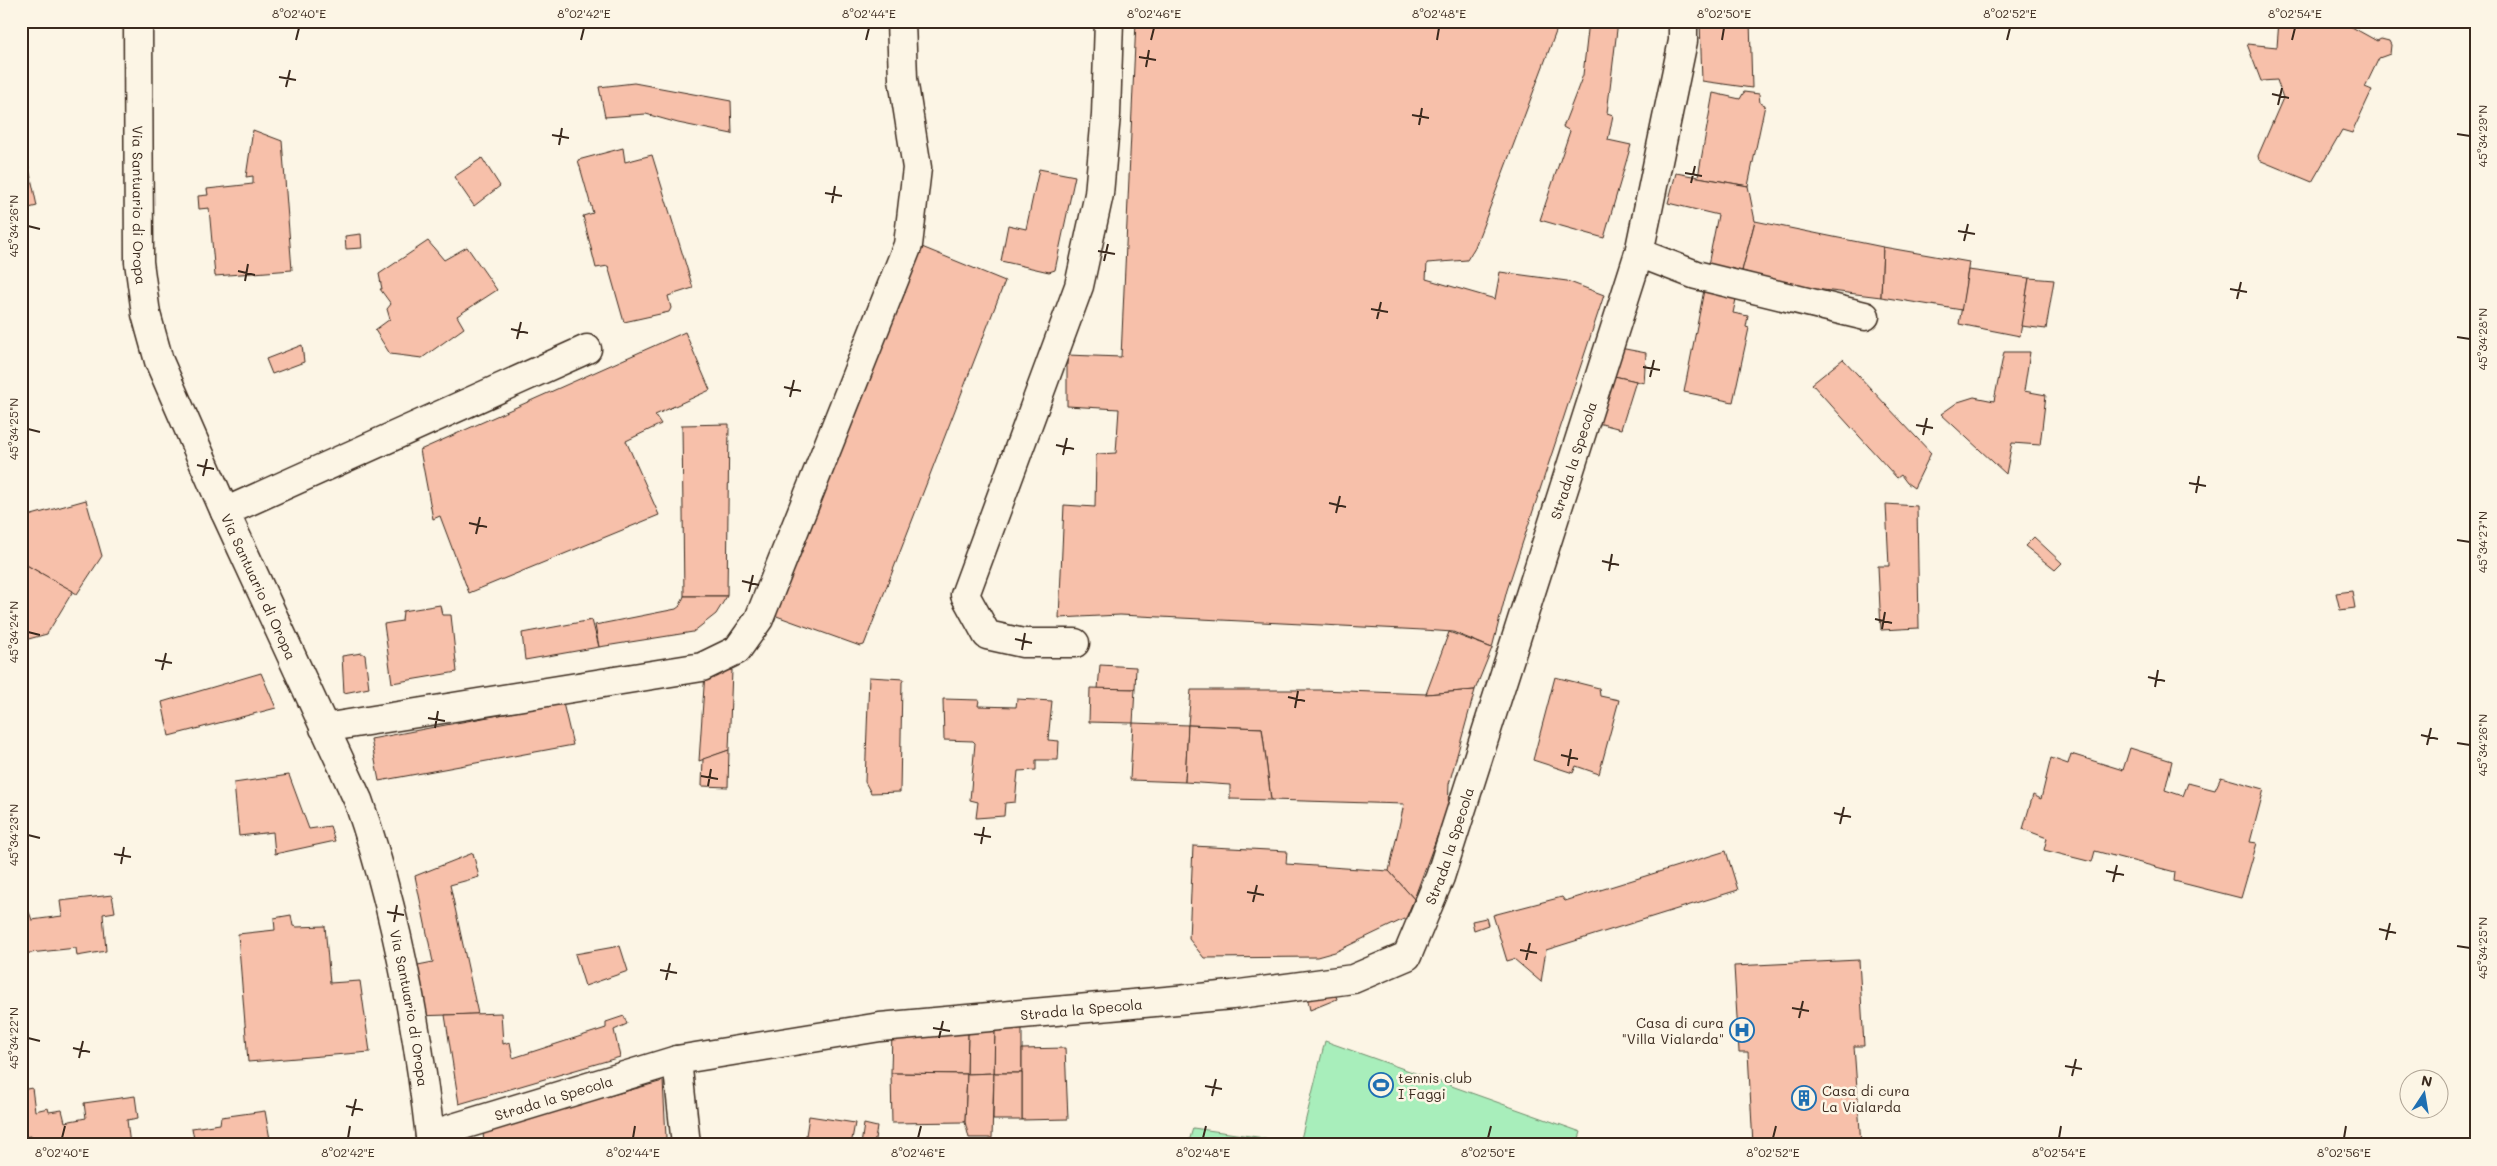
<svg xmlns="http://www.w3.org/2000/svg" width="2497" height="1166" font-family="Mali,sans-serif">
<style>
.green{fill:#a8eebb;stroke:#728c6c}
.building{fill:#f7c0aa;stroke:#3b2a1e}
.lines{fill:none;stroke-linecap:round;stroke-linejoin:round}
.minor-casing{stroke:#3b2a1e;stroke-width:31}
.minor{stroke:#fcf5e5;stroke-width:28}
.ticks{fill:none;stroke:#3b2a1e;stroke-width:2}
.labels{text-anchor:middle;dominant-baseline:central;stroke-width:5;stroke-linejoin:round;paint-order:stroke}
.street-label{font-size:14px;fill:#3b2a1e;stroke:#fcf5e5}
.poi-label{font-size:14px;fill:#3b2a1e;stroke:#fcf5e5;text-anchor:start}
.neatline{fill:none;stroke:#3b2a1e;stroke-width:2}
.ticks-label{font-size:12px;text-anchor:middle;fill:#3b2a1e}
</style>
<rect width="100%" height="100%" fill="#fcf5e5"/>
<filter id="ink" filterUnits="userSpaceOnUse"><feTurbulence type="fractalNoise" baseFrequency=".02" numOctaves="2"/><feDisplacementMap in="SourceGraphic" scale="10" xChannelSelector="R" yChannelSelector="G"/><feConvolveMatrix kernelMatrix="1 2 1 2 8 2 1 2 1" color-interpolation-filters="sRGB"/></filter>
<g filter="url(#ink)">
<!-- green -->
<polygon class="green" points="1325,1041 1581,1132 1577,1145 1188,1145 1193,1128 1300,1143"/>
<!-- building -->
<g class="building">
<polygon points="1136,21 1560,21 1475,247 1467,260 1427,263 1426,279 1495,299 1500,272 1567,281 1604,295 1507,590 1492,648 1453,632 1423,630 1120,615 1059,618 1064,505 1095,507 1096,456 1098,454 1116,453 1119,409 1067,406 1067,355 1121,357"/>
<polygon points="1589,21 1618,21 1607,113 1613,115 1608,140 1631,145 1604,238 1540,220 1570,131 1563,127 1583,75"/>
<polygon points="1700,21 1750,21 1752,88 1702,81"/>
<polygon points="2279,21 2341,21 2377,41 2381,39 2389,41 2391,45 2390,54 2379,58 2365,87 2372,90 2352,133 2342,130 2312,182 2259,160 2258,156 2283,98 2277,80 2261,81 2247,44 2277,47"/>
<polygon points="634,83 731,101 732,134 678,123 646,114 605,117 599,87"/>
<polygon points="1744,92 1759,94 1760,103 1765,105 1748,186 1698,177 1713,93 1740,99"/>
<polygon points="253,130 282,141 292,270 215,276 209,208 199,209 198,196 208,195 207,189 253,184 253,176 246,177"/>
<polygon points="21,131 37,206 21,210"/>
<polygon points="623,148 625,162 652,155 693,288 668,296 671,308 669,312 624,322 608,266 596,268 583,216 593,213 578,160"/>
<polygon points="482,158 500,186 474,206 454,177"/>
<polygon points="1039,169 1075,176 1055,270 1049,272 1001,261 1008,225 1026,229"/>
<polygon points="1676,173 1748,186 1755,221 1742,271 1708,265 1718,215 1668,203"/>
<polygon points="1755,221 1883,247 1881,297 1798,287 1742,271"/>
<polygon points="361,234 362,248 346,249 345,236"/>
<polygon points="428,241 444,260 467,247 497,290 457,316 464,328 422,358 390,354 375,330 390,319 387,309 391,304 380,289 382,289 379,274"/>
<polygon points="917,245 1005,281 864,645 860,646 771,614"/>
<polygon points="1883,247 1969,262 1962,310 1881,297"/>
<polygon points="1968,270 2029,278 2020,336 1959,324"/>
<polygon points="2029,278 2054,280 2046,329 2021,326"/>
<polygon points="1705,285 1738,290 1733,313 1748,316 1746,327 1749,328 1733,402 1684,392"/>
<polygon points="685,332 710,390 655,415 661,424 626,441 659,515 469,593 440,516 433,519 420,450"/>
<polygon points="302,345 304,362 272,374 266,359"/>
<polygon points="1620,348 1646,353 1644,383 1610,375"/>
<polygon points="2004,352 2030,352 2024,391 2046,395 2040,445 2012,443 2006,474 1941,414 1958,402 1974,397 1994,401"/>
<polygon points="1843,359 1931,453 1914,488 1907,483 1901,475 1897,478 1812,384"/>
<polygon points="1610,375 1636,381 1621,429 1594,422"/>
<polygon points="729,424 727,596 684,596 682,425"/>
<polygon points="86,500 102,556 77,594 21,562 21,544 24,539 21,518"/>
<polygon points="1886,504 1917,506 1919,628 1881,630 1878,566 1889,566"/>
<polygon points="2034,537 2062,563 2055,570 2025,546"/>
<polygon points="21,562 73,591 47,634 21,641"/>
<polygon points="2352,591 2355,608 2340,610 2336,593"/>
<polygon points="684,596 727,596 716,614 693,632 599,647 595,625 676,609 680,606"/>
<polygon points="440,605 442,615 451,615 457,672 392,683 384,624 402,621 403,611"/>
<polygon points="592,620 599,647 525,660 522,633"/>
<polygon points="1449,632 1492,648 1475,690 1426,694"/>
<polygon points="362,653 365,655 369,688 344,693 342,656"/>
<polygon points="1100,665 1136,667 1135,689 1098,689"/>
<polygon points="719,670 732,670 729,750 699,761 705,672"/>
<polygon points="261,673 276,708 169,736 162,702"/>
<polygon points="869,677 904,679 902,682 900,792 871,793 865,782"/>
<polygon points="1555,677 1599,688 1600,696 1619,700 1599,774 1576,766 1573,773 1533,760"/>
<polygon points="1090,688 1135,689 1133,723 1089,722"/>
<polygon points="1191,690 1320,690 1426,694 1475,690 1449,784 1448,807 1414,899 1389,871 1404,804 1271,800 1262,728 1188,725"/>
<polygon points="943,699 979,700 978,706 1016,707 1017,699 1052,701 1048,740 1059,741 1058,760 1036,760 1036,770 1018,771 1015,802 1005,803 1004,816 976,818 978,802 970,800 975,743 973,741 944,740"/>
<polygon points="563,703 573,745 379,781 371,739"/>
<polygon points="1133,723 1188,725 1185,782 1130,780"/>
<polygon points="1188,725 1262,728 1271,800 1230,799 1230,785 1185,782"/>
<polygon points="2130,748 2172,761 2165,790 2183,796 2188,783 2215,790 2221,777 2264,789 2250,842 2257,843 2241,898 2174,881 2175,872 2095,851 2092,862 2044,850 2047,838 2023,829 2033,795 2041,799 2051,758 2068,764 2071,754 2123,770"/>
<polygon points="729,750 728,787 702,786 703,759"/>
<polygon points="289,775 309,829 330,826 335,841 275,854 273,832 239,836 234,783"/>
<polygon points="1193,846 1287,851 1286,864 1389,871 1414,899 1406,918 1335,952 1317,957 1204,958 1189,939"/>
<polygon points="1726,851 1738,890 1546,950 1541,982 1514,959 1507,961 1493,915 1562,897 1565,901"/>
<polygon points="473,853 479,877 450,885 478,1014 417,1016 413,966 433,962 415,876"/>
<polygon points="112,895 115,912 103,914 106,951 77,956 76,948 21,954 21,912 29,912 32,920 62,916 60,901"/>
<polygon points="291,915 293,926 297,927 325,926 330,983 360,981 370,1052 248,1062 238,934 275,930 274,918"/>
<polygon points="1486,918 1488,925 1474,930 1472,921"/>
<polygon points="620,946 628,971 585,986 575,954"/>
<polygon points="1859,960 1864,1046 1854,1046 1861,1145 1753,1145 1748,1052 1739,1052 1734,966"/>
<polygon points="1332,985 1337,999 1310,1010 1306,992"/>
<polygon points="501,1013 503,1044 510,1042 513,1058 606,1028 606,1022 624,1016 627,1024 614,1030 620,1057 459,1104 445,1015"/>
<polygon points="1022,1022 1022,1073 994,1073 995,1025"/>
<polygon points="995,1025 994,1073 967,1074 968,1029"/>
<polygon points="892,1029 968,1029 967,1074 891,1073"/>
<polygon points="1065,1048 1068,1119 1022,1120 1022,1049"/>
<polygon points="891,1073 967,1074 965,1122 892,1123"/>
<polygon points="994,1073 992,1138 969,1138 965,1122 967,1074"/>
<polygon points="994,1073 1022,1073 1022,1120 993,1120"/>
<polygon points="663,1081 666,1137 664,1145 484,1145 483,1131"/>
<polygon points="32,1088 35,1111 48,1108 49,1112 62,1110 65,1122 86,1118 84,1103 135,1096 138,1118 127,1120 130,1145 34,1145 32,1136 21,1137 21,1090"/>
<polygon points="265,1111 271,1145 195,1145 192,1128 220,1124 221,1117"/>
<polygon points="809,1116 855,1123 851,1145 794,1145 795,1141 805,1142"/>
<polygon points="864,1124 877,1127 874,1145 861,1145"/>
</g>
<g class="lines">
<defs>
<g id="minor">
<path id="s1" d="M138,21L139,262L146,314L159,361L225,512L358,800C397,911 418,1028 431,1145"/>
<polyline points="1639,253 1696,275 1865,316"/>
<polyline points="225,512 587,349"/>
<polyline points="1075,643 1023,643 987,635 965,595 1079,286 1099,194 1106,115 1109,21"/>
<polyline points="324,728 702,667 737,650 759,619 908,245 917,168 903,79 901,21"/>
<polyline points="677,1060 686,1145"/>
<path id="s2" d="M430,1135L677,1060L880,1027L1232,995L1353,979L1407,956L1440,877L1639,253L1683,41V21"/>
</g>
</defs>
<!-- minor casing -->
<use href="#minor" class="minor-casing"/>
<!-- minor -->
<use href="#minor" class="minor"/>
</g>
</g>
<!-- ticks -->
<path class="ticks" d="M296,40L299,28M581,40L584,28M866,40L869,28M1151,40L1154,28M1437,40L1439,28M1722,40L1724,28M2007,40L2010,28M2292,40L2295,28M1139,57L1156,60M1146,67L1149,50M279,77L296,80M286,87L290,70M2272,94L2289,98M2278,105L2282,88M1412,115L1429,118M1419,125L1422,108M2457,134L2470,136M552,135L569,138M559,145L562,128M1685,173L1702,176M1691,183L1695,166M825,193L842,196M832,203L835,186M28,226L40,229M1958,231L1975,234M1964,241L1968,224M1098,251L1115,254M1104,261L1108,244M238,271L255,275M245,281L248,264M2230,289L2247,292M2237,299L2241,282M1371,309L1388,312M1377,319L1381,302M511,329L528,333M2457,337L2470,339M517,339L521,322M1643,367L1660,370M1650,377L1654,360M784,387L801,391M790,397L794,380M1916,425L1933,428M28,429L40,432M1923,435L1927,418M1056,445L1074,449M1063,455L1067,438M197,465L214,469M203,476L207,459M2189,483L2206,486M2196,493L2199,476M1329,503L1346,507M1336,513L1340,496M469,523L487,527M476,534L480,517M2457,540L2470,542M1602,561L1619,565M1609,571L1612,554M742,581L759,585M749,592L753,575M1875,619L1892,623M1882,629L1885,612M28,632L40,635M1015,639L1032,643M1022,650L1025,633M155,660L172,663M162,670L166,653M2148,677L2165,681M2155,687L2158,670M1288,697L1305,701M1295,708L1298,691M428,718L445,721M435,728L438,711M2421,735L2438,739M2457,743L2470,745M2427,745L2431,728M1561,755L1578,759M1568,766L1571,749M701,776L718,779M708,786L711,769M1834,813L1851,817M1840,824L1844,807M974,834L991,837M28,835L40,838M981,844L984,827M114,854L131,857M121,864L124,847M2106,871L2124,875M2113,882L2117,865M1247,892L1264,895M1253,902L1257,885M387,912L404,915M394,922L397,905M2379,929L2396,933M2386,940L2390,923M2457,946L2470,948M1520,950L1537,953M1526,960L1530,943M660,970L677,973M666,980L670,963M1792,1008L1809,1011M1799,1018L1803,1001M933,1028L950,1031M28,1038L40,1041M939,1038L943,1021M73,1048L90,1052M79,1058L83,1041M2065,1066L2082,1069M2072,1076L2076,1059M1205,1086L1222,1089M1212,1096L1216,1079M346,1106L363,1110M352,1116L356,1099M62,1138L65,1126M348,1138L350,1126M633,1138L635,1126M918,1138L921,1126M1203,1138L1206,1126M1488,1138L1491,1126M1773,1138L1776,1126M2059,1138L2061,1126M2344,1138L2346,1126"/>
<!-- icons -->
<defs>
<symbol id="hospital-ring" viewBox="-11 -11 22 22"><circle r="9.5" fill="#fcf5e5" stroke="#1f6fb2" stroke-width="1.5"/><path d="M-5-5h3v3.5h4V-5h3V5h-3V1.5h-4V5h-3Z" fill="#1f6fb2"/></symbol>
<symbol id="stadium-ring" viewBox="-11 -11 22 22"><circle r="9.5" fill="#fcf5e5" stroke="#1f6fb2" stroke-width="1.5"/><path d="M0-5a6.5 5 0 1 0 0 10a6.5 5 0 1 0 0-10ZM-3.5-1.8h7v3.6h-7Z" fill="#1f6fb2"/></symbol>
<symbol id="building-ring" viewBox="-11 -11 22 22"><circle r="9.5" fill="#fcf5e5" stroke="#1f6fb2" stroke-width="1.5"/><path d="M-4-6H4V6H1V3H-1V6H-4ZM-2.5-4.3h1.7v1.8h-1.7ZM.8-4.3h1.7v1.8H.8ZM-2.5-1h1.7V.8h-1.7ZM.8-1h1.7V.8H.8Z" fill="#1f6fb2"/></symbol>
</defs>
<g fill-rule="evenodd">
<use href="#hospital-ring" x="1728" y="1016" width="28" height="28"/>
<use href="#stadium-ring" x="1367" y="1071" width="28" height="28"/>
<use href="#building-ring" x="1790" y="1084" width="28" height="28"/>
</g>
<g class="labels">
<!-- street labels -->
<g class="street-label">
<text stroke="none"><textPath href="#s1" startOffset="184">Via Santuario di Oropa</textPath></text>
<text stroke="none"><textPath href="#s2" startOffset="1521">Strada la Specola</textPath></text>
<text stroke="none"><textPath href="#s1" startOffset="589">Via Santuario di Oropa</textPath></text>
<text stroke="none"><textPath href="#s2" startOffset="1116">Strada la Specola</textPath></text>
<text stroke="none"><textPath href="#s1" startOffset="1039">Via Santuario di Oropa</textPath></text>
<text stroke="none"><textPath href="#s2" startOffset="666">Strada la Specola</textPath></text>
<text stroke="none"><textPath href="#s2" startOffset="129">Strada la Specola</textPath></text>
</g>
<!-- poi labels -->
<g class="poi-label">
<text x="1724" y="1022" text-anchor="end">Casa di cura<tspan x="1724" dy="16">"Villa Vialarda"</tspan></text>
<text x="1398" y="1077">tennis club<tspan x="1398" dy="16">I Faggi</tspan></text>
<text x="1822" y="1090">Casa di cura<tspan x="1822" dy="16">La Vialarda</tspan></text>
</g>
</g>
<!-- margin -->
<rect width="2497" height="1166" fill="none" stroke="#fcf5e5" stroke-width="55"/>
<!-- north arrow -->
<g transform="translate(2424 1094) rotate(12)"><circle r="24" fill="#fcf5e5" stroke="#afa495"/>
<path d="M0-4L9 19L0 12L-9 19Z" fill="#1f6fb2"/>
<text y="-8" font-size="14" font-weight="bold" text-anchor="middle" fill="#3b2a1e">N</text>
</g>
<rect x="28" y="28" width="2442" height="1110" class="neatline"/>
<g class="ticks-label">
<text x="299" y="18">8°02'40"E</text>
<text x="584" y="18">8°02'42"E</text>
<text x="869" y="18">8°02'44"E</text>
<text x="1154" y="18">8°02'46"E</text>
<text x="1439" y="18">8°02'48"E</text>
<text x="1724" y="18">8°02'50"E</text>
<text x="2010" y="18">8°02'52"E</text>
<text x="2295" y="18">8°02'54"E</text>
<text transform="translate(2483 136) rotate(-90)" y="4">45°34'29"N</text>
<text transform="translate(14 226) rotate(-90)" y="4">45°34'26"N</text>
<text transform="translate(2483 339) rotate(-90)" y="4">45°34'28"N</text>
<text transform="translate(14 429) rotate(-90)" y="4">45°34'25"N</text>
<text transform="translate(2483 542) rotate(-90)" y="4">45°34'27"N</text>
<text transform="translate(14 632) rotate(-90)" y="4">45°34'24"N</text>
<text transform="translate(2483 745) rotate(-90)" y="4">45°34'26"N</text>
<text transform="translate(14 835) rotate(-90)" y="4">45°34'23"N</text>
<text transform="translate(2483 948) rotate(-90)" y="4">45°34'25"N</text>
<text transform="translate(14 1038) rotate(-90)" y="4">45°34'22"N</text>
<text x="62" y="1157">8°02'40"E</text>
<text x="348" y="1157">8°02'42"E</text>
<text x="633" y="1157">8°02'44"E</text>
<text x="918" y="1157">8°02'46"E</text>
<text x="1203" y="1157">8°02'48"E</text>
<text x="1488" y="1157">8°02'50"E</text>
<text x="1773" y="1157">8°02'52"E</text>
<text x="2059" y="1157">8°02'54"E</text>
<text x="2344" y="1157">8°02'56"E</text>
</g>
</svg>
